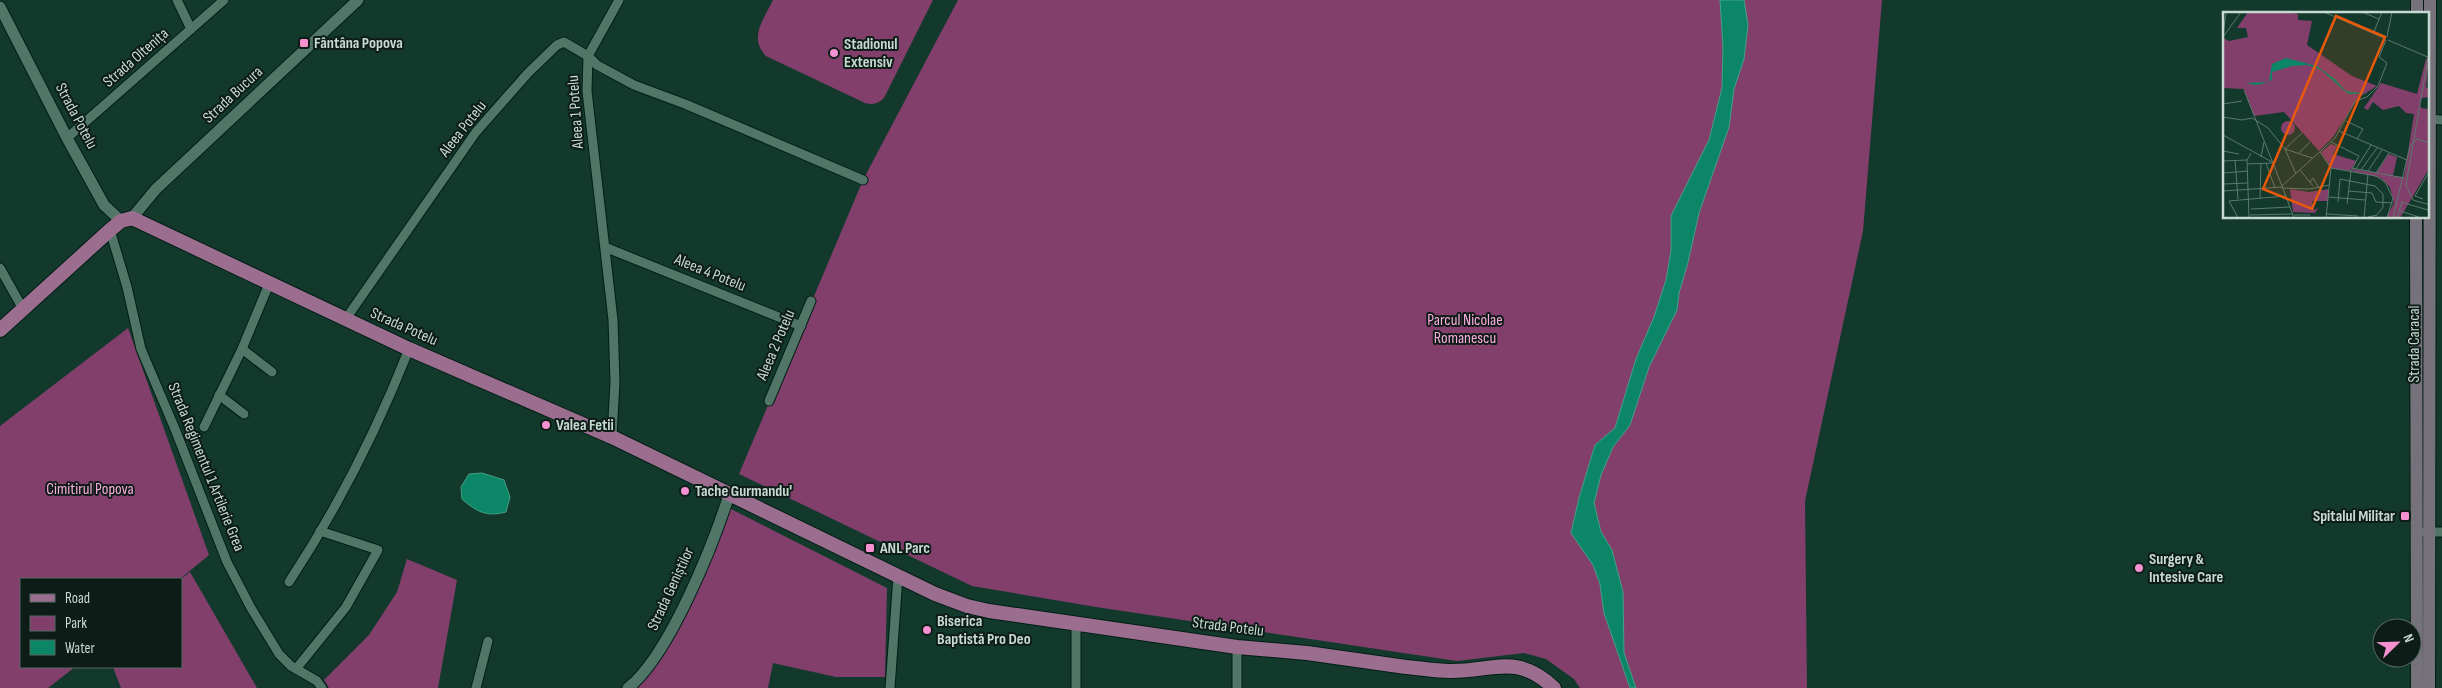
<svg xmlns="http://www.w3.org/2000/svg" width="2442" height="688" font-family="'Sofia Sans Condensed',sans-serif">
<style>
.green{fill:#833f6c}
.water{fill:#0b8767;stroke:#43a087}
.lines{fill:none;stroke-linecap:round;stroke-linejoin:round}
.minor-casing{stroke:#031e15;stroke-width:11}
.tertiary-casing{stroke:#031e15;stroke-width:13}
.secondary-casing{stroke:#031e15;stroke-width:14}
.primary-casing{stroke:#031e15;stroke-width:16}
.minor{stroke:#517668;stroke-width:9}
.tertiary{stroke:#517668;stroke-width:11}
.secondary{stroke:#76727c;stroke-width:12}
.primary{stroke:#9b6e90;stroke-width:14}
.poi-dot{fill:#f591d1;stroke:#0d1c17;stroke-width:2}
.labels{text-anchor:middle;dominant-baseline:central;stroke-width:4;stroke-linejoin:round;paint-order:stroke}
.poi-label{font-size:16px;font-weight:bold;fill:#c6dad2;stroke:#0d1c17;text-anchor:start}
.street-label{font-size:16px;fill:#c6dad2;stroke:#0d1c17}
.park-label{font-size:16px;fill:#fcacde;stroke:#0d1c17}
.inset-road{fill:none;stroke:#5b796e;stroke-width:1}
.view{fill:#e8590c;fill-opacity:0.15;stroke:#e8590c;stroke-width:2.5}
.inset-edge{fill:none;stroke:#c6dad2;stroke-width:2.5}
</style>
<rect width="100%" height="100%" fill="#13392c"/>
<!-- green -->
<g class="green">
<path d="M773,0H933L884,98C878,104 873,105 865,103L766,56C748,38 764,19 773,0Z"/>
<polygon points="958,0 1882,0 1863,231 1805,501 1807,688 1580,688 1574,679 1546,659 1524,653 1457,661 1096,607 972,586 739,474 863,180"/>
<polygon points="128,328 209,555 180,579 21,579 21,667 75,667 48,688 0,688 0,426"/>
<path d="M729,508L887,588L885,677H836L773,663L768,688H637C683,638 705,570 729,508Z"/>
<polygon points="407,559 457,580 438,688 329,688 324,680 369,635 397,592"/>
<polygon points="190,572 257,688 121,688 113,667 181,667 181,579"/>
</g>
<!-- water -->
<g class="water">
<polygon points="1720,0 1744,0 1748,25 1744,59 1734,89 1729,127 1699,213 1688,262 1679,293 1677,310 1649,367 1630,425 1613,447 1601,475 1594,503 1601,532 1612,550 1623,592 1624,653 1636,688 1630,688 1604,613 1600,584 1593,565 1571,533 1579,498 1595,445 1615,428 1636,359 1654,317 1666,280 1671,251 1671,216 1709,140 1722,88 1723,47"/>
<path d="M482,473L504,480L510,497L506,512C486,517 477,512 462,499L461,487L469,474Z"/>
</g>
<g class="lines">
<defs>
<g id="minor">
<polyline points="177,0 191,29"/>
<polyline points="2428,119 2442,120"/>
<polyline points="67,138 224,0"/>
<polyline points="110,230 127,287 141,349 175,429 227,562 251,608 279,654 291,666 317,681 322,688"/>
<polyline points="607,248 801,326"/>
<polyline points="0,268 23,309"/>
<polyline points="345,320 476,132 528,73 557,45 564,42 588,56 597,65 634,85 685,104 863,180"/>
<polyline points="242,349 272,372"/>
<polyline points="219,395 244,414"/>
<polyline points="769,401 811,301"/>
<polyline points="204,427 242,349 269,284"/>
<polyline points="612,437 615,382 613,320 587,91 588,56 619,0"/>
<polyline points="2425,532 2442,532"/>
<path d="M289,582C337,509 377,430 409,349"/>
<polyline points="296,669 346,607 378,550 320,531"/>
<polyline points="476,688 488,641"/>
<polyline points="890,688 898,576"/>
<polyline points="1076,688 1076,625"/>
<polyline points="1237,688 1237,647"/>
</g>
<g id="tertiary">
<polyline points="0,7 67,138 104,205 121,221"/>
<polyline points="132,218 156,189 358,0"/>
<path d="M628,688C669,656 713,545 729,495"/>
</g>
<g id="secondary">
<polyline points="2417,14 2417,0"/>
<polyline points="2416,218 2417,688"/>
<polyline points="2429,688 2430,0"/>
</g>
<path id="primary" d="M0,330L110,230L121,221L132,218L409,349L612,437L935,594L967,606L989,611L1237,647L1307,653L1406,667C1420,668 1435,671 1449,671C1493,672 1516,652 1554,688"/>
</defs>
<!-- minor casing -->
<use href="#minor" class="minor-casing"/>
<!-- tertiary casing -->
<use href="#tertiary" class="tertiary-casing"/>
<!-- secondary casing -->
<use href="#secondary" class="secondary-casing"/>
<!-- primary casing -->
<use href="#primary" class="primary-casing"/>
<!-- minor -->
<use href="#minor" class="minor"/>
<!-- tertiary -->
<use href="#tertiary" class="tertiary"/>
<!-- secondary -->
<use href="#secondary" class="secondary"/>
<!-- primary -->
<use href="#primary" class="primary"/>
</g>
<!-- markers -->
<g class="poi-dot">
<rect x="299" y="38" width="10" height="10" rx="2.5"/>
<circle cx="834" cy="53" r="5"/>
<circle cx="546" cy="425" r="5"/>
<circle cx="685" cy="491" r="5"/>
<rect x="2400" y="511" width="10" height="10" rx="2.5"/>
<rect x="865" y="543" width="10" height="10" rx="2.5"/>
<circle cx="2139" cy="568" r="5"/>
<circle cx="927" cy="630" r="5"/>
</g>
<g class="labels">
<!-- poi labels -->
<g class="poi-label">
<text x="314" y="43">Fântâna Popova</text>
<text x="844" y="44">Stadionul<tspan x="844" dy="18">Extensiv</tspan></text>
<text x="556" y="425">Valea Fetii</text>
<text x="695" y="491">Tache Gurmandu'</text>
<text x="2395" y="516" text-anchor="end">Spitalul Militar</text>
<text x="880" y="548">ANL Parc</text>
<text x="2149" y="559">Surgery &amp;<tspan x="2149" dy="18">Intesive Care</tspan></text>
<text x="937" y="621">Biserica<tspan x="937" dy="18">Baptistă Pro Deo</tspan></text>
</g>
<!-- street labels -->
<g class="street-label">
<text transform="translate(136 58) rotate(-41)">Strada Oltenița</text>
<text transform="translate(233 95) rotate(-43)">Strada Bucura</text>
<text transform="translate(576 112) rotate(-94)">Aleea 1 Potelu</text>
<text transform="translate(76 116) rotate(62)">Strada Potelu</text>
<text transform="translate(463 129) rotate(-52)">Aleea Potelu</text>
<text transform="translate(710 273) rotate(22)">Aleea 4 Potelu</text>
<text transform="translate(404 327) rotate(24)">Strada Potelu</text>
<text transform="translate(2414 344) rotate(-90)">Strada Caracal</text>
<text transform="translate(776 345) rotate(-67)">Aleea 2 Potelu</text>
<text transform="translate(206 467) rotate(68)">Strada Regimentul 1 Artilerie Grea</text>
<text transform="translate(671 589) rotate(-65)">Strada Geniștilor</text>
<text transform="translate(1228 627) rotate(7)">Strada Potelu</text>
</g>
<!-- park labels -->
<g class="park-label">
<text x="1465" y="320">Parcul Nicolae<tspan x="1465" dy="18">Romanescu</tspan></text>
<text x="90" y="489">Cimitirul Popova</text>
</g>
</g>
<!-- overview -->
<g transform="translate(2223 12)">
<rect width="206" height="206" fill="#13392c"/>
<path d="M25,0H65L75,2V8L89,9L84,33L129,64L154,74L135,86L110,125L96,139L61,100L31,104L21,77L0,76V26L6,29L25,25L23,16H14ZM203,47H206L203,75L206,77V85L199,86L197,91L198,96L206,97V157L177,206H163L171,191L167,175L158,166L129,159L130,157L153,161L166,142L174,145L170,164L181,165L191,102L183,101L176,94L160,98L150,90L145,98L141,96L158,71L194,82ZM58 116a7 7 0 1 1 14 0a7 7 0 1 1-14 0ZM108,132L114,134L110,142L133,149L127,159L108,156L98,140ZM67,177L86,180L106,177L105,189H89L91,198L95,196L92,201L70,200Z" fill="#833f6c"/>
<path d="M63,46L94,54L112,67L123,79L144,82H125L98,58L85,53L69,54L49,60V67L46,70L41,71L39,72L32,73L23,71L46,70L49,52Z" fill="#0b8767"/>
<path class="inset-road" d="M101,0L163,27M139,0L156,7M150,22L159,0M0,24L3,0M0,25L18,0M164,25L169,0M165,28L207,46M207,34L183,173L190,188L207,193M21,78L59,174M0,92L19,89M0,105L19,108M19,108L29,106L45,116L62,137L73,162M123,109L140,117L134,127M116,119L184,148M0,123L49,150M108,130L136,144L128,159L124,192M62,137L89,146M62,137L79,121M0,139L16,142M97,140L108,156L103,206M76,141L87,130M38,145L41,130M12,148L15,187M0,149L24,148M43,151L52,176M24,152L49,151M108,156L153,164L162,170L170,186L164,206M129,156L181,166M133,157L148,133M77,158L90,174M138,158L154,136M145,159L159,138M0,161L25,159M153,161L166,141M87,170L90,166L96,176M0,172L25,171M60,176L86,177L107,173M0,179L59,175M125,179L149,181L153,190M106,185L142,188M37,187L38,151M200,187L192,184L207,158M115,190L117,167L152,174L160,182V195L154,203L141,206M153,190L170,191M178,190L205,198M28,197L67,195M177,199L196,205M104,202L135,204M27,203L70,202M71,203H87M15,206L6,189L62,184M26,206L24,148L28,141M71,206L59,174L112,126L132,89L144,85L155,74L164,51L156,45L163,28M141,206L145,162M170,206L187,134L194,127L207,131M174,206L179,190"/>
<path class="view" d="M113,4L162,25L89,197L40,177Z"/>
<rect width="206" height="206" class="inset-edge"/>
</g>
<!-- legend -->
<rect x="20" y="578" width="162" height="90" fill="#0d1c17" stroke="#576862"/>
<rect x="30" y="594" width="25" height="8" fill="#9b6e90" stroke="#576862"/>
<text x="65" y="603" font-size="15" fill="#c6dad2">Road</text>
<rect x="30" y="616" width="25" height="15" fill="#833f6c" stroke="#576862"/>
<text x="65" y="628" font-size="15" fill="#c6dad2">Park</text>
<rect x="30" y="640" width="25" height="15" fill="#0b8767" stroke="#576862"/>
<text x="65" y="653" font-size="15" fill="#c6dad2">Water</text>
<!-- north arrow -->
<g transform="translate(2397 643) rotate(67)"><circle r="24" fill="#0d1c17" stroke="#576862"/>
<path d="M0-4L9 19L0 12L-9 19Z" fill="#f591d1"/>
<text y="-8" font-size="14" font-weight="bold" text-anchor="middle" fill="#c6dad2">N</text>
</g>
</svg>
